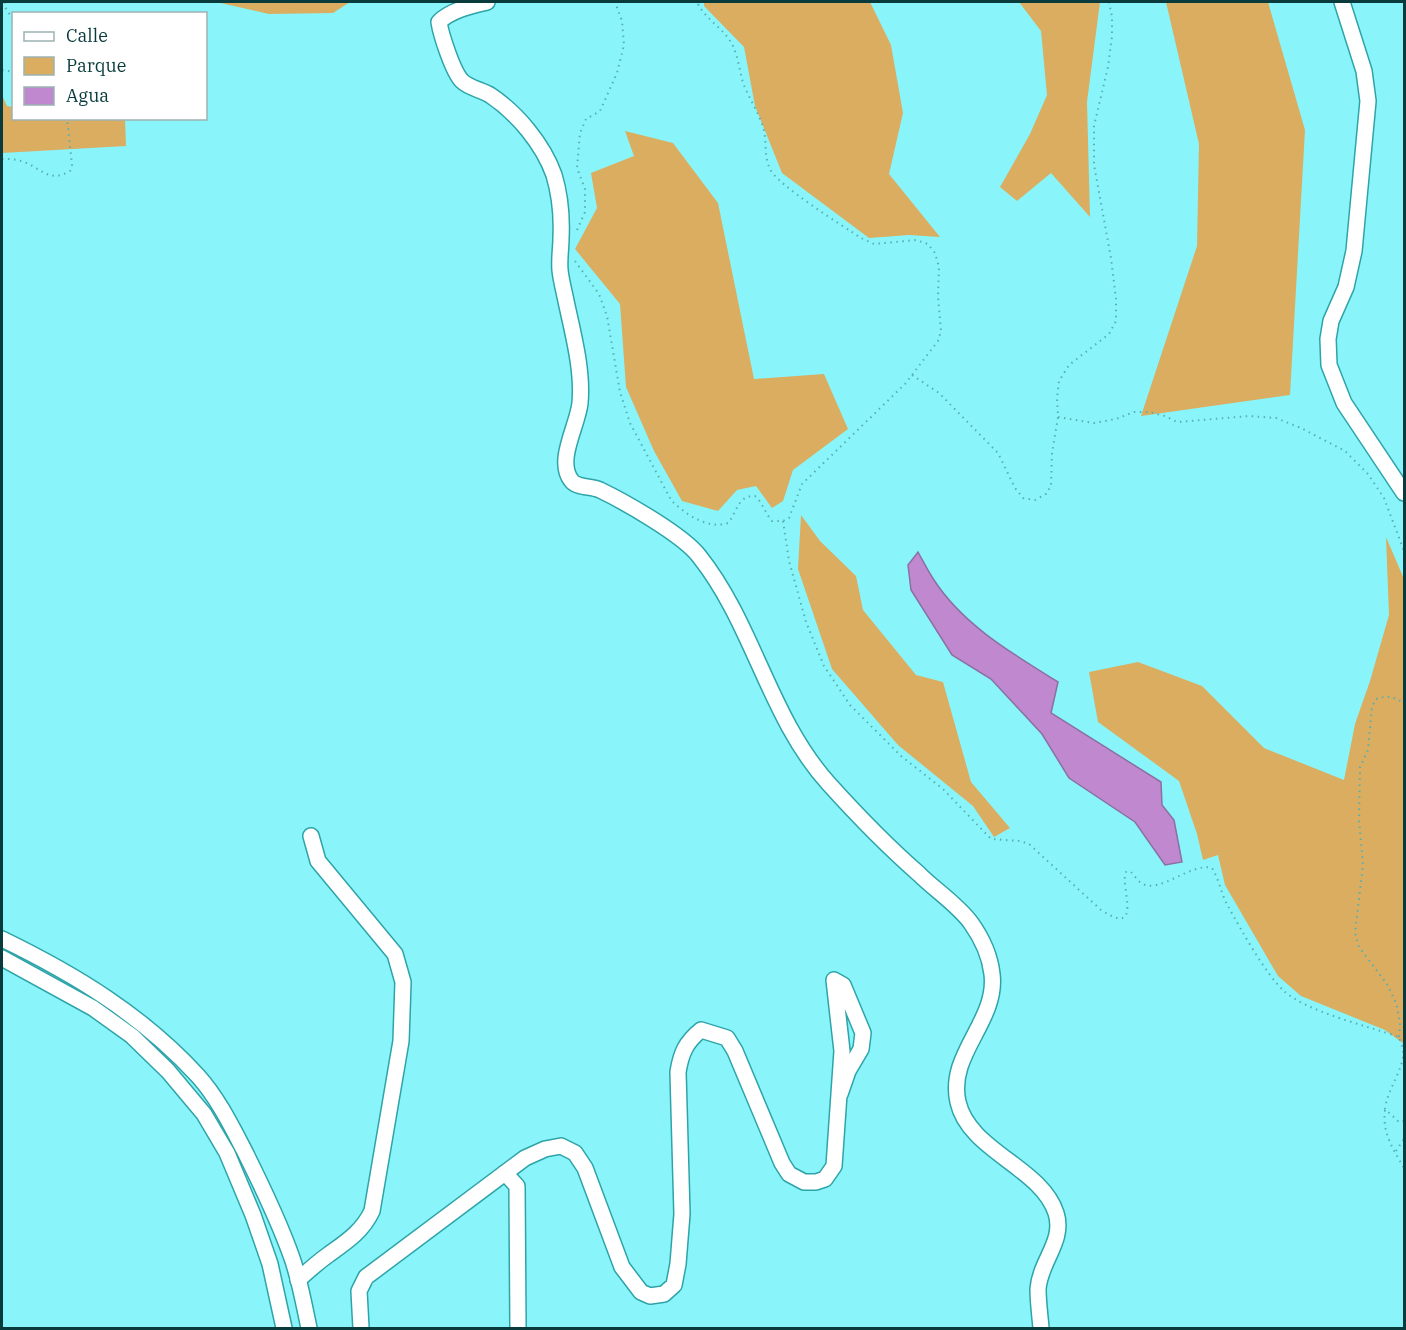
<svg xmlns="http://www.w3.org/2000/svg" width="1406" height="1330" font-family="'IBM Plex Serif',serif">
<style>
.green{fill:#daad60}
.water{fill:#c088ce;stroke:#8971a2;stroke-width:1.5}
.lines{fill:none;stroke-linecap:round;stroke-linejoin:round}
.minor-casing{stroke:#2ea4a9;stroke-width:18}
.path{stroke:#58aeb2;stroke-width:2;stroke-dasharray:1.5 4.5;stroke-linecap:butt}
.minor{stroke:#fff;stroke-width:15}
</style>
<rect width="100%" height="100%" fill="#89f5fa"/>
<!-- green -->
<g class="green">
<polygon points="216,2 350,2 333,13 269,14"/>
<polygon points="704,2 870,2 891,45 903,113 889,174 940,237 909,235 869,238 782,173 755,106 744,47 704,6"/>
<polygon points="1019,2 1100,2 1087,102 1090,217 1051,173 1017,201 1000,187 1030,134 1047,95 1041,31"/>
<polygon points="1166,2 1268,2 1305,130 1290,395 1141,416 1197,246 1199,144"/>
<polygon points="2,95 7,106 13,107 14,118 125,119 126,146 2,153"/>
<polygon points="625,131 673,143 718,203 754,379 824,374 848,429 793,470 783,501 772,508 756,486 737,490 718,511 682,501 654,451 626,387 620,304 575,249 597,208 591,173 634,156"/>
<polygon points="801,515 820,541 856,576 863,610 916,675 943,682 971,782 1010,828 994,837 973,806 898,745 832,669 798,569"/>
<polygon points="1386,537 1404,579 1404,1044 1385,1030 1301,996 1278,976 1225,885 1218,855 1203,860 1197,834 1179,781 1098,722 1089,672 1138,662 1202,686 1264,748 1344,780 1355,724 1370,681 1389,615"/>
</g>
<!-- water -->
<path class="water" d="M918,552C923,561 928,571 934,580C963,625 1013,654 1058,682L1051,713L1161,782L1162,805L1174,820L1182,862L1165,865L1135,822L1069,778L1042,734L991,679L952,655L911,590L908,565Z"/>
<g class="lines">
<defs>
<g id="minor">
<path d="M487,2C471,6 451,10 439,22C441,35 453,72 462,81C469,88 482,90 490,95C517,113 543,144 554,175C560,195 562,217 561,238C561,248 559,259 560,270C561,280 564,291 566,301C573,334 583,370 580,403C578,425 556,460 571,480C576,488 591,486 600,490C625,502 683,535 699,556C754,625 769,718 829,784C857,815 887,846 919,874C935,890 958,905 971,923C981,937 990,956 992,974C998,1021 947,1054 958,1102C969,1151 1041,1167 1056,1213C1065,1241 1040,1261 1038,1289C1038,1302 1040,1316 1041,1328"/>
<polyline points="1342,2 1364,71 1368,101 1354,251 1346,287 1331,321 1328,339 1329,365 1344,403 1404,493"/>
<path d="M2,939C76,975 142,1015 198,1076C217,1097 231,1125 244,1150C261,1184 279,1221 292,1258C300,1281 304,1305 309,1328"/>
<polyline points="2,958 93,1008 132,1036 168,1071 204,1114 227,1153 253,1215 270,1264 284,1328"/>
<polyline points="505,1173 517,1186 518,1328"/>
<path d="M298,1280C308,1271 318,1262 328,1255C346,1242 362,1232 372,1211L401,1041L403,982L395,954L318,861L311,836"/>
<path d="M361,1328L359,1291L366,1277L525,1158L545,1149L561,1146L575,1153L585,1168L622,1267L641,1292L650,1296L664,1294L674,1285L678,1264L682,1214L678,1072C681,1053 686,1042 701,1030L727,1038L735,1051L782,1163L789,1174L804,1182H816L825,1179L834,1166L842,1051L834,980L843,985L863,1033L861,1049L848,1071L840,1094"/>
</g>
</defs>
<!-- minor casing -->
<use href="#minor" class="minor-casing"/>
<!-- path -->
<g class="path">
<polyline points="5,2 5,7 14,21"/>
<polyline points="2,70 14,72"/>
<path d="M2,159C8,159 15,159 21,161C41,167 48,184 70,171L72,165L67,118"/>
<polyline points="577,230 585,212 585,189 577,168 580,133 586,119 600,111 617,73 624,45 622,21 615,2"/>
<path d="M575,261L599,294L607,316L620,392L630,423L671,500C685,514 708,530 728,523C737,512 738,495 755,496C763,503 765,513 772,521H783L789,518L802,484L905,384L938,341L941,331L938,297L939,267L935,253L928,244L916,240L874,244L861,238C843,226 777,185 770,169C763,155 768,139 762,124C757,110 749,98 743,83C740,71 738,59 734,48C726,29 705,20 697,2"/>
<polyline points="912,375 939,393 998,453 1015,488 1023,498 1035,500 1046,494 1051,486 1052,453 1058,417 1057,398 1059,381 1069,365 1109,334 1116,321 1116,299 1111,258 1094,165 1094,126 1108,67 1112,36 1112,17 1109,2"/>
<polyline points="1058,417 1094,423 1116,419 1134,412 1149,412 1165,416 1177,422 1249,416 1276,418 1301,428 1345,451 1368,474 1384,498 1404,551"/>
<path d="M783,521L789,561L806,622L824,666L850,705L901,756L943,789L991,839L1020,841L1029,844L1101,910C1145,939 1119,884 1126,872H1131C1134,875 1137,880 1141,883C1159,895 1191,862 1212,868C1219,879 1221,894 1228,906C1240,928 1266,975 1284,991C1307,1012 1368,1026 1399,1037C1400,1041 1403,1047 1403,1051C1405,1067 1387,1090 1385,1109L1399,1122L1404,1121"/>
<path d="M1399,1037L1400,1023L1396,1003L1387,984L1359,947L1355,933L1363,865L1359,820L1360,767L1368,750L1372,707L1376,699C1387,695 1394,697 1404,703"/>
<path d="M1385,1110C1382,1133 1393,1149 1404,1168"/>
<polyline points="1396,1151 1404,1139"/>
</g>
<!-- minor -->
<use href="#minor" class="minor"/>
</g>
<!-- border -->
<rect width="1406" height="1330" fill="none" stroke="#093b3d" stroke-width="6"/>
<!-- legend -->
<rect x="12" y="12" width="195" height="108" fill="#ffffff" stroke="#9db1b1" stroke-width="1.5"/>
<rect x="24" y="32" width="30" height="9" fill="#ffffff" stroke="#9db1b1" stroke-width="1.5"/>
<text x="66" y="42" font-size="18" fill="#093b3d">Calle</text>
<rect x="24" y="57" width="30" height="18" fill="#daad60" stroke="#9db1b1" stroke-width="1.5"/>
<text x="66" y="72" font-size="18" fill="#093b3d">Parque</text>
<rect x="24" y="87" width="30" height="18" fill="#c088ce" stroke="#9db1b1" stroke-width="1.5"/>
<text x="66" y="102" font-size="18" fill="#093b3d">Agua</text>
</svg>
